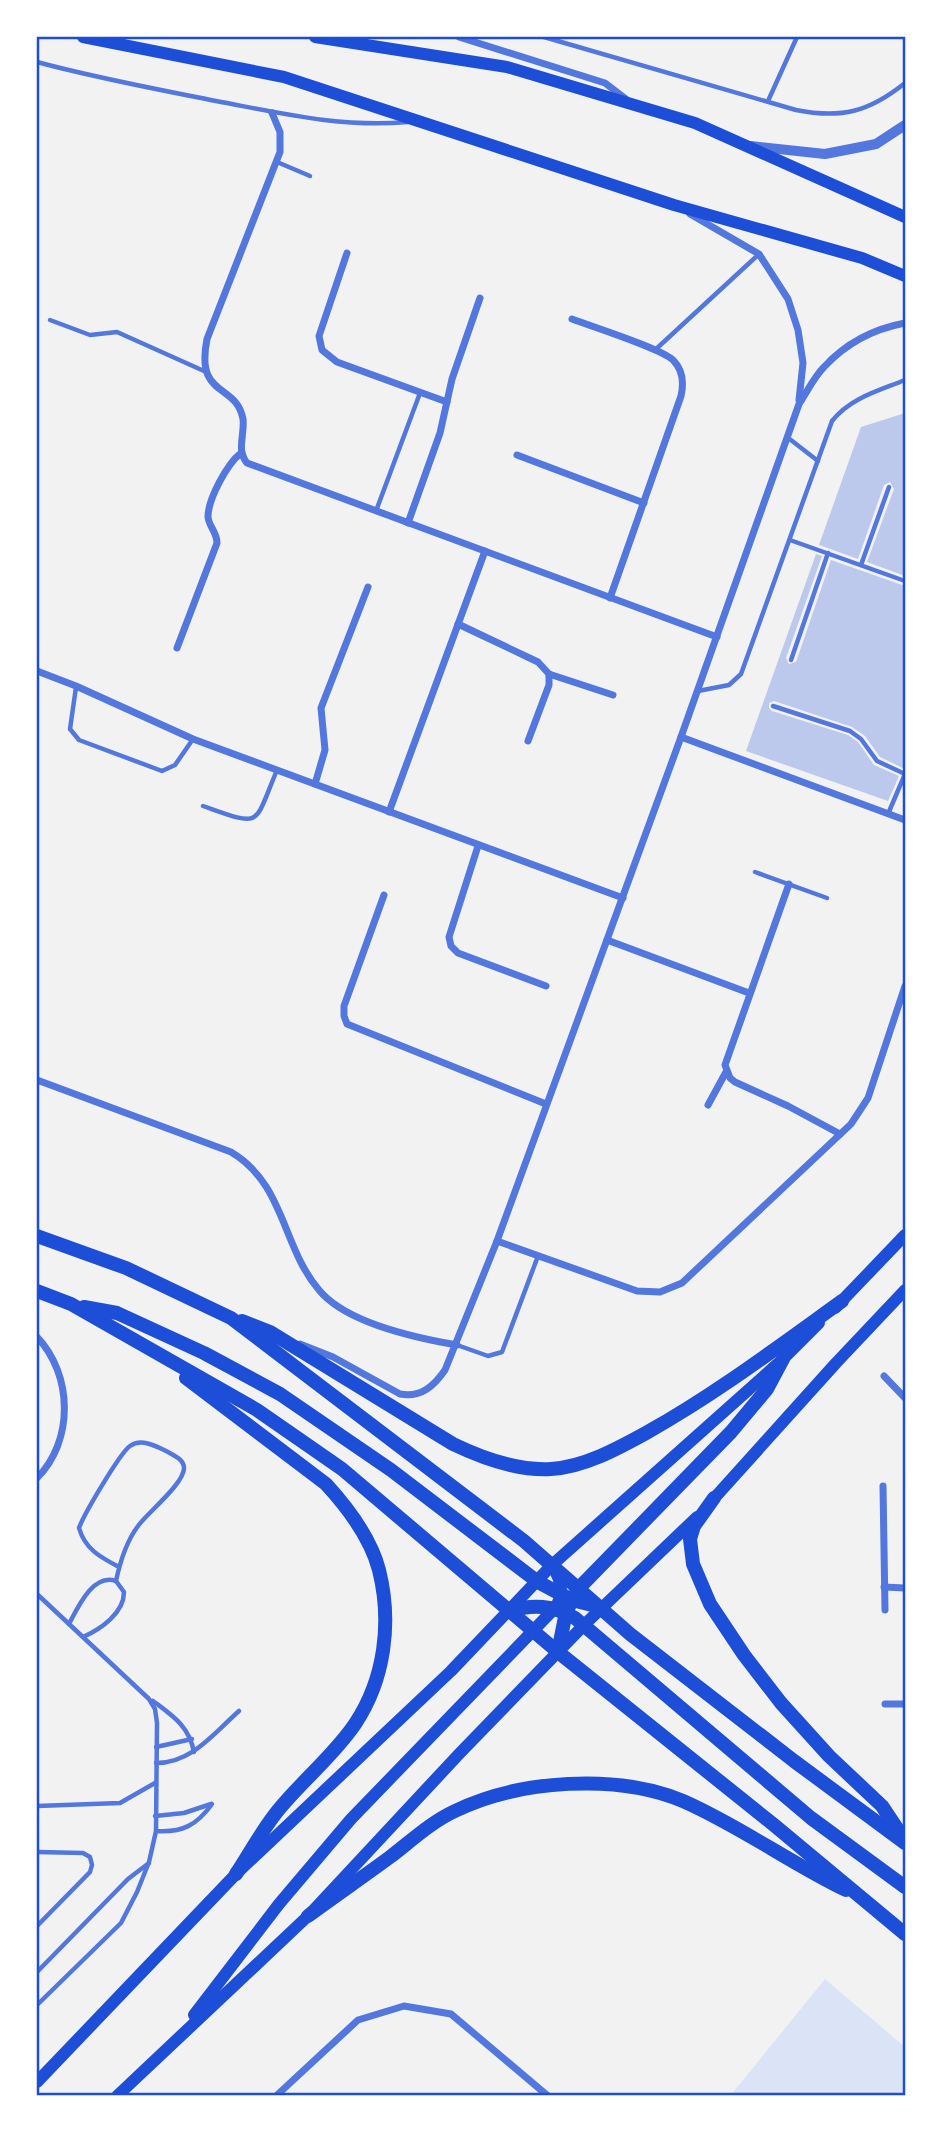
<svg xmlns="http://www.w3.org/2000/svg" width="942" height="2133" font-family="Spectral,serif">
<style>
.green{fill:#dbe4f7}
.building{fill:#bdc9ec}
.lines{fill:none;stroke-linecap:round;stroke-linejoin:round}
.service{stroke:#5277de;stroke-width:4.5}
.minor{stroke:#5277de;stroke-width:7}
.tertiary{stroke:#5277de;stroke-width:10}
.secondary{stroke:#1d4ed8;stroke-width:12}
.primary{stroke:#1d4ed8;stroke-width:14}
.neatline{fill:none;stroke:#1d4ed8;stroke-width:2.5}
</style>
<rect width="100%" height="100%" fill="#f2f2f2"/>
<!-- green -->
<polygon class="green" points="825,1979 905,2047 905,2096 730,2096"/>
<!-- building -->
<g class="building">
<polygon points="905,413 905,576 867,562 894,489 890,482 884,485 858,559 819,545 861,427"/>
<polygon points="816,554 822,556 786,658 789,664 796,662 831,560 905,586 905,769 880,757 865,736 852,727 774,701 769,703 769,708 772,711 848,735 858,742 874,765 899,776 888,801 746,751"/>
</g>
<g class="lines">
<!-- service -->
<g class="service">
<path d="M544,37L796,110C841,119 869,112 905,83"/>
<path d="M37,62C96,78 156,89 216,101C280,113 341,128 408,122"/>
<polyline points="768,101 797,37"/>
<polyline points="277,162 310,176"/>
<polyline points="50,320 90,335 117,332 204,371"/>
<polyline points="655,350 759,254"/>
<polyline points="787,437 818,461"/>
<polyline points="376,511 420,393"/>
<polyline points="790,540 905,581"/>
<polyline points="861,565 889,487"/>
<polyline points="791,660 828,553"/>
<polyline points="76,687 70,729 79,740 162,771 175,765 193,739"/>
<path d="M698,691L729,685L741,674L832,421C850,398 878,391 905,380"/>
<polyline points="773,706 850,731 861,739 877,761 905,774"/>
<path d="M203,806C263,827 253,827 277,770"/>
<polyline points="888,814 905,774"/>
<polyline points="755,872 827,898"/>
<polyline points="457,1345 488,1356 502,1352 538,1256"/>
<path d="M116,1581C120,1562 126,1542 138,1526C147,1513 184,1484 184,1468C184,1459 173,1455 166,1451C156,1446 141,1438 130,1446C120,1453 84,1514 79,1528C85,1549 100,1557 119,1567"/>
<polyline points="37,1594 149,1699 155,1709 157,1723 156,1831 149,1862 137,1892 121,1923 37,2005"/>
<path d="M69,1624C78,1607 93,1573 116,1581L124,1592C124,1613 101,1629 83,1637"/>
<path d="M153,1701C173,1716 189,1726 194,1752"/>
<polyline points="156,1747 192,1739"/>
<path d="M156,1763C192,1763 214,1733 239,1711"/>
<polyline points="37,1806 120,1803 155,1783"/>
<polyline points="155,1816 184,1813 211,1804"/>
<path d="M156,1831C182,1833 197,1825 212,1804"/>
<polyline points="37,1852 83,1853 90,1857 92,1865 90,1872 37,1926"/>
<polyline points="37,1972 128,1879 149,1863"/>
</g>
<!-- minor -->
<g class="minor">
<polyline points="459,37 605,83 626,99"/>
<path d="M272,113L280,132V152L207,339C195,399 236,382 243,419C245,434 236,450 247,463L717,637"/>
<polyline points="690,214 759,254 788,299 798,330 803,363 799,400"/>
<polyline points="347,253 319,336 322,350 337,362 447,402"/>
<path d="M572,319C593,327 660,348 673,360C683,370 684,383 681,396L610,598"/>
<polyline points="517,455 644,503"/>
<polyline points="408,523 440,433 452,379 480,298"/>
<polyline points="458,624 538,662 549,674 549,685 528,741"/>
<path d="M177,648L217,543C217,532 209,527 208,517C208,499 227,464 241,453"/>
<polyline points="37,671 76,686 193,739 623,898"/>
<polyline points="549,674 613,695"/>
<polyline points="681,737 905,820"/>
<polyline points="315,784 325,750 321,708 368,587"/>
<polyline points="389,812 485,551"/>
<polyline points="478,846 449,937 451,946 458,953 546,986"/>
<polyline points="789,884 725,1065 730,1078 735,1082 788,1106 840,1134"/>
<polyline points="384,895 344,1006 344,1016 347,1024 546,1104"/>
<polyline points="607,940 749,993"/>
<path d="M37,1080L231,1152C285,1184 282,1247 319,1290C346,1323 416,1338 457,1345"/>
<polyline points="708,1105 726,1072"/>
<polyline points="497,1241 637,1291 660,1292 682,1283 851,1124 868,1098 905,986"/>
<path d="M37,1337C73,1375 74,1441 37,1478"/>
<path d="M300,1344L333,1357L400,1394C421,1398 434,1386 445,1370L497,1241L681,737L799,404C807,392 814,377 824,367C847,342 873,329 905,323"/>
<polyline points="884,1376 905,1398"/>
<polyline points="883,1486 885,1610"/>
<polyline points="884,1587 905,1588"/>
<polyline points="885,1704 905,1704"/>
<polyline points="276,2096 358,2020 404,2006 451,2014 548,2096"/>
</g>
<!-- tertiary -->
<polyline class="tertiary" points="751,146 825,154 876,144 905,125"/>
<!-- secondary -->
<g class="secondary">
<polyline points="83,37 284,77 674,205 862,258 905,276"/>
<polyline points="315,37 507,67 695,123 905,217"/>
<polyline points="835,1308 905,1235"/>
<polyline points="709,1504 836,1363 905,1290"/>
<path d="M194,2015L279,1904L351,1819L555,1608C564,1594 562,1583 554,1569"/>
<polyline points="37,2082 236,1874 451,1671 552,1565 783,1359 819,1323"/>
<polyline points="117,2096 308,1916 459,1754 584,1625 697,1517"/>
</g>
<!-- primary -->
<g class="primary">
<polyline points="37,1236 126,1268 231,1318 524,1541 630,1634 794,1761 905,1843"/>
<polyline points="37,1291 71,1304 257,1410 342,1469 558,1652 774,1825 905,1934"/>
<polyline points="84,1307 117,1313 204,1353 280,1394 391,1470 538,1582 572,1600 600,1607"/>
<path d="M242,1321L270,1332L453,1444C482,1458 517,1471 551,1469C584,1467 617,1449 646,1433C714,1395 778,1347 842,1301"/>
<path d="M186,1378L326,1484C348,1508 371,1539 379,1570C392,1622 385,1679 355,1724C334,1755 304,1779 280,1808C263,1828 250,1853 236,1874"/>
<polyline points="714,1498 694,1526 690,1539 693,1564 710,1604 744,1655 781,1703 829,1756 882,1806 902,1836"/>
<path d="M509,1611C533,1604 553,1605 575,1618L811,1818L905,1887"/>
<polyline points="558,1652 566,1612 579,1588 731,1432 767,1389 783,1359"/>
<path d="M308,1916C335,1896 363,1877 390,1857C411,1841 431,1822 455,1811C519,1780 617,1773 683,1801C740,1826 790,1863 846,1890"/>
</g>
</g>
<!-- border -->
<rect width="942" height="2133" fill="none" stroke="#ffffff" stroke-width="77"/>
<rect x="38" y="38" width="866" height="2056" class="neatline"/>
</svg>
